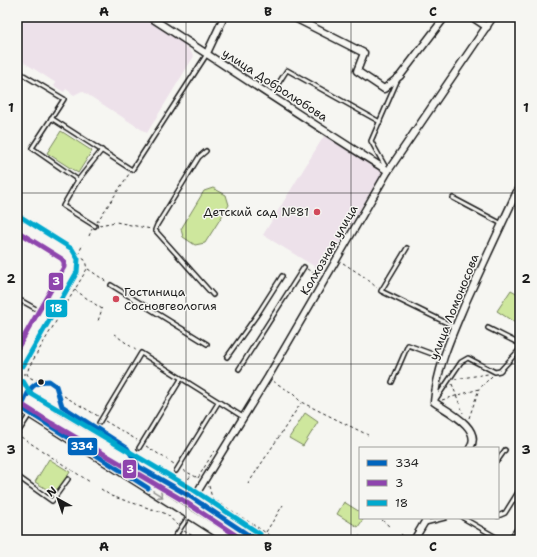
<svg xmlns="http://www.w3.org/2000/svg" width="537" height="557" font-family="'Shantell Sans',sans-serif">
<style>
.built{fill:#ede1ea}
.green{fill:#cee79d;stroke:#75825c}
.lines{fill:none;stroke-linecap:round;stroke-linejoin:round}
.service-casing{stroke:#1c1c1c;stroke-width:6}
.minor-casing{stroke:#1c1c1c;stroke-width:9}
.secondary-casing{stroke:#1c1c1c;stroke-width:11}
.path{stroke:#1c1c1c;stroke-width:1;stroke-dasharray:3 3;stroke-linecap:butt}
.service{stroke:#f6f6f2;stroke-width:3}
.minor{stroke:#f6f6f2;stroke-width:6}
.secondary{stroke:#f6f6f2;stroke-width:8}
.bus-1-casing{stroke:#f6f6f2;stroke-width:8}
.bus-2-casing{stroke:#f6f6f2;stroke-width:8}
.bus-3-casing{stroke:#f6f6f2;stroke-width:8}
.bus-1{stroke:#0065bd;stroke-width:5}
.bus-2{stroke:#8e44ad;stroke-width:5}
.bus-3{stroke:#00a9ce;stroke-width:5}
.oneway{stroke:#949492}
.grid{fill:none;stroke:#1c1c1c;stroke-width:1;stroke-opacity:0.55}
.poi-dot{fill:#d1495b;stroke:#f6f6f2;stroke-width:1.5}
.bus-dot{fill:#1c1c1c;stroke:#f6f6f2;stroke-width:1.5}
.labels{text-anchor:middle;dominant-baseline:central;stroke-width:3;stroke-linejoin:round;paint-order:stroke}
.street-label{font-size:12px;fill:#1c1c1c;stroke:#f6f6f2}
.poi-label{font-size:12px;fill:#1c1c1c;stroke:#f6f6f2;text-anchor:end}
.line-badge{stroke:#f6f6f2;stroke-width:1.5}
.badge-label{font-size:11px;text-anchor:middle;font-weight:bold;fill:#fff}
.neatline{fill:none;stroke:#1c1c1c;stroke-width:1.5}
.grid-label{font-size:13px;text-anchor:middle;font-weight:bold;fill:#1c1c1c}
</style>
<rect width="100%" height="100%" fill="#f6f6f2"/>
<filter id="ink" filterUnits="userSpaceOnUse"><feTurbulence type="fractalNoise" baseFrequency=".025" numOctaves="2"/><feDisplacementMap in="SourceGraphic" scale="8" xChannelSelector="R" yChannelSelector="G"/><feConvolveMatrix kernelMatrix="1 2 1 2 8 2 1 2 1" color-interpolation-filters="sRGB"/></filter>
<g filter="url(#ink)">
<!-- built -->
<g class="built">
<polygon points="17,17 144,17 183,42 194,56 147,133 82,91 74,95 66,89 64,92 54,86 56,83 17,58"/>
<polygon points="324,136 383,172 322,271 263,235"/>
</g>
<!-- green -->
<g class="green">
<polygon points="61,131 92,151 78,173 47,153"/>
<polygon points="213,188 226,195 229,205 205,243 195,245 183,237 181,229 204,191"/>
<polygon points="511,290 520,295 520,326 497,311"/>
<polygon points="305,413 318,422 303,446 289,438"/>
<polygon points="49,459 70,472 56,495 35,482"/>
<polygon points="344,502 360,512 360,518 364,518 358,527 337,514"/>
</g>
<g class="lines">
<defs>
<g id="service">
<polyline points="17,71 64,99 32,148 78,180"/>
<polyline points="271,95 287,70 380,122"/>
<polyline points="51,118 132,170 207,54"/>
<polyline points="206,151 199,157 157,225 155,230 213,295"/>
<polyline points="386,168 371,141 398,79"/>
<polyline points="453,198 502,224"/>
<polyline points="95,226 63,206 78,180 102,150"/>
<polyline points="407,248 381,291 455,327"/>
<polyline points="111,285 207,344"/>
<polyline points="17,308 22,301 45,314"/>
<polyline points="488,328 520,344"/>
<polyline points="227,357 259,312 282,276"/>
<polyline points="239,369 304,267"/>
<polyline points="392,382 408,345 443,358"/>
<polyline points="26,397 30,388 38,382 43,381 49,381 56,386 62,406 70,412 127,448 135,461"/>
<polyline points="436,399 461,362 468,358 495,372 500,371 520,349"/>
<polyline points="99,423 141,353 243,417"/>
<polyline points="17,434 30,414"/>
<polyline points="139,448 181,379"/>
<polyline points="498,460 505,450"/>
<polyline points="176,471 218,403"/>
<polyline points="17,476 52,501 68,479"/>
<polyline points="514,500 520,495"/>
<polyline points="498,516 505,513 520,489"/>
<polyline points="463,518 501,540"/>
<polyline points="425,523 445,518"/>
<polyline points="176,535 184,540"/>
<polyline points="173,540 182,526 189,516"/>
<polyline points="509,540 520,525"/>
</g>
<g id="minor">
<path d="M150,17C229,68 308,121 388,171"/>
<polyline points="293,17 364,53 357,71 384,89 400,76 445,17"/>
<polyline points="472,17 487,27"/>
<polyline points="207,53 224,17"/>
<path d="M470,448C483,428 447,411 434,402C437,367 452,335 465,304C483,264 502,224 520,185"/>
<polyline points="193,499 268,377 388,171 493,17"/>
<polyline points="414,540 427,518"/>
</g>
<g id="secondary">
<polyline points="17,223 67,254 71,260 71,269 17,363"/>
<polyline points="17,385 25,398 55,417 188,495 256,540"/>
<polyline points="17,405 230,540"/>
</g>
</defs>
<!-- service casing -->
<use href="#service" class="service-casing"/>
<!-- minor casing -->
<use href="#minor" class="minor-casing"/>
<!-- secondary casing -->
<use href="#secondary" class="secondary-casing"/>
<!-- path -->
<g class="path">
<polyline points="97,222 129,174"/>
<polyline points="99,225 116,222 151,229"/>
<polyline points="89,236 92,229"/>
<polyline points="78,255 83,244"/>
<polyline points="343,263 366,278 377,288"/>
<polyline points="88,269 107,282"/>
<polyline points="307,269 318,276"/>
<polyline points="75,290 102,309 98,321"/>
<polyline points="114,334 137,351"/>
<polyline points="23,374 27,374"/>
<polyline points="33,379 29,377 27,374 29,367 87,269 85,260 77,255"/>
<polyline points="455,379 488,374"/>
<polyline points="273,381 292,393 301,402 368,435"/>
<polyline points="452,384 463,413"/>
<polyline points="64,396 98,416"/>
<polyline points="442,400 479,389 492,376"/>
<polyline points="469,418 479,389"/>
<polyline points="105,421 137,440"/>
<polyline points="21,437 90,482"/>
<polyline points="146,446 174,464"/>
<polyline points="183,470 198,478"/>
<polyline points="198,478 214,451"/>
<polyline points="185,484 191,475"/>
<polyline points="248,484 301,403"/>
<polyline points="209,486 212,498 277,540"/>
<polyline points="101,489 111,496 167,514 177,525"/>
<polyline points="382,520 389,526"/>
<polyline points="184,531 200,540"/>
<polyline points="266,532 283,505"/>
<polyline points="401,534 407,540"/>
<polyline points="17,537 22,540"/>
<polyline points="356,540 360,535"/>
</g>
<!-- service -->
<use href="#service" class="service"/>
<!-- minor -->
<use href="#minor" class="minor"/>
<!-- secondary -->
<use href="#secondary" class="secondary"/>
<defs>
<g id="bus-1">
<polyline points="17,405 148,488"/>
<path d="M21,408C28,393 30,381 49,381L56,386L62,406L127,448L139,467L188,495L256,540"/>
</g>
<g id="bus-2">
<polyline points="17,231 62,259 64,262 64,267 17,349"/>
<polyline points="17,398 21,404 51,423 184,501 243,540"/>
</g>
<g id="bus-3">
<polyline points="21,217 72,249 78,259 77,272 23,366"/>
<polyline points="23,381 30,393 192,489 260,534"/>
</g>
</defs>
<!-- bus-1 casing -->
<use href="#bus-1" class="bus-1-casing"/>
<!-- bus-2 casing -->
<use href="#bus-2" class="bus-2-casing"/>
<!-- bus-3 casing -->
<use href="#bus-3" class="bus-3-casing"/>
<!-- bus-1 -->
<use href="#bus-1" class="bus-1"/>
<!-- bus-2 -->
<use href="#bus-2" class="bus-2"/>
<!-- bus-3 -->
<use href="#bus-3" class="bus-3"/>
</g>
<!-- one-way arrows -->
<defs><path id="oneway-shaft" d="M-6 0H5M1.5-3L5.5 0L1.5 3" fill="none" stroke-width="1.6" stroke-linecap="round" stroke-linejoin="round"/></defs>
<use class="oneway" href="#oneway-shaft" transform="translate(158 494) rotate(32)"/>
</g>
<!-- grid -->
<path class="grid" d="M186,17V540M351,17V540M17,193H520M17,364H520"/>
<!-- markers -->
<g class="poi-dot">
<circle cx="317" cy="212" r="4"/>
<circle cx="116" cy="299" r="4"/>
</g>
<circle class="bus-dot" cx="41" cy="382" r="3.5"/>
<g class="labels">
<!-- street labels -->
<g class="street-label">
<text transform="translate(275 85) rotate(33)">улица Добролюбова</text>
<text transform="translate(329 250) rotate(-60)">Колхозная улица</text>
<text transform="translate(454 307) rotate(-68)">улица Ломоносова</text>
</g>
<!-- poi labels -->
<g class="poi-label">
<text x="309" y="212">Детский сад №81</text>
<text x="124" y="292" text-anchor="start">Гостиница<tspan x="124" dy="14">Сосновгеология</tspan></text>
</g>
</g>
<g class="line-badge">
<rect x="48" y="272" width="16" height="19" rx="4" fill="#8e44ad"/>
<rect x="45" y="299" width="23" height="19" rx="4" fill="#00a9ce"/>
<rect x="67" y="437" width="31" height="19" rx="4" fill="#0065bd"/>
<rect x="122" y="459" width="15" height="20" rx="4" fill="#8e44ad"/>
</g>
<g class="badge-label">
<text x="56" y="285">3</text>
<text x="56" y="312">18</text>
<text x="82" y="450">334</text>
<text x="130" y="473">3</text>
</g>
<!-- margin -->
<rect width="537" height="557" fill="none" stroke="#f6f6f2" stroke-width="44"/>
<!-- legend -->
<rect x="359" y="447" width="140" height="72" fill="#f6f6f2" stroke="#9f9f9c"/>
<rect x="367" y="460" width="20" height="6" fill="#0065bd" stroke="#9f9f9c"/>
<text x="395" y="467" font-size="12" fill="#1c1c1c">334</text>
<rect x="367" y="480" width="20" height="6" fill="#8e44ad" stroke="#9f9f9c"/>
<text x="395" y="487" font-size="12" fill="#1c1c1c">3</text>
<rect x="367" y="500" width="20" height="6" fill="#00a9ce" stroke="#9f9f9c"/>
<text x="395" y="507" font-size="12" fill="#1c1c1c">18</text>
<!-- north arrow -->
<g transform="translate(58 499) rotate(320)" stroke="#f6f6f2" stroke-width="3" paint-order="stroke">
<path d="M0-3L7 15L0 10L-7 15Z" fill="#1c1c1c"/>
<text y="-6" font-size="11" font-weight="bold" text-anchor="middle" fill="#1c1c1c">N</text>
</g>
<rect x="22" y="22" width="493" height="513" class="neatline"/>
<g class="grid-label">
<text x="104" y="16">A</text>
<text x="268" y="16">B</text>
<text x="433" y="16">C</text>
<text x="11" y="112">1</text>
<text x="526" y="112">1</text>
<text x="11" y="283">2</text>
<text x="526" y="283">2</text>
<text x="11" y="454">3</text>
<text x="526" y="454">3</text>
<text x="104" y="551">A</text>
<text x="268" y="551">B</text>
<text x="433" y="551">C</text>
</g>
</svg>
